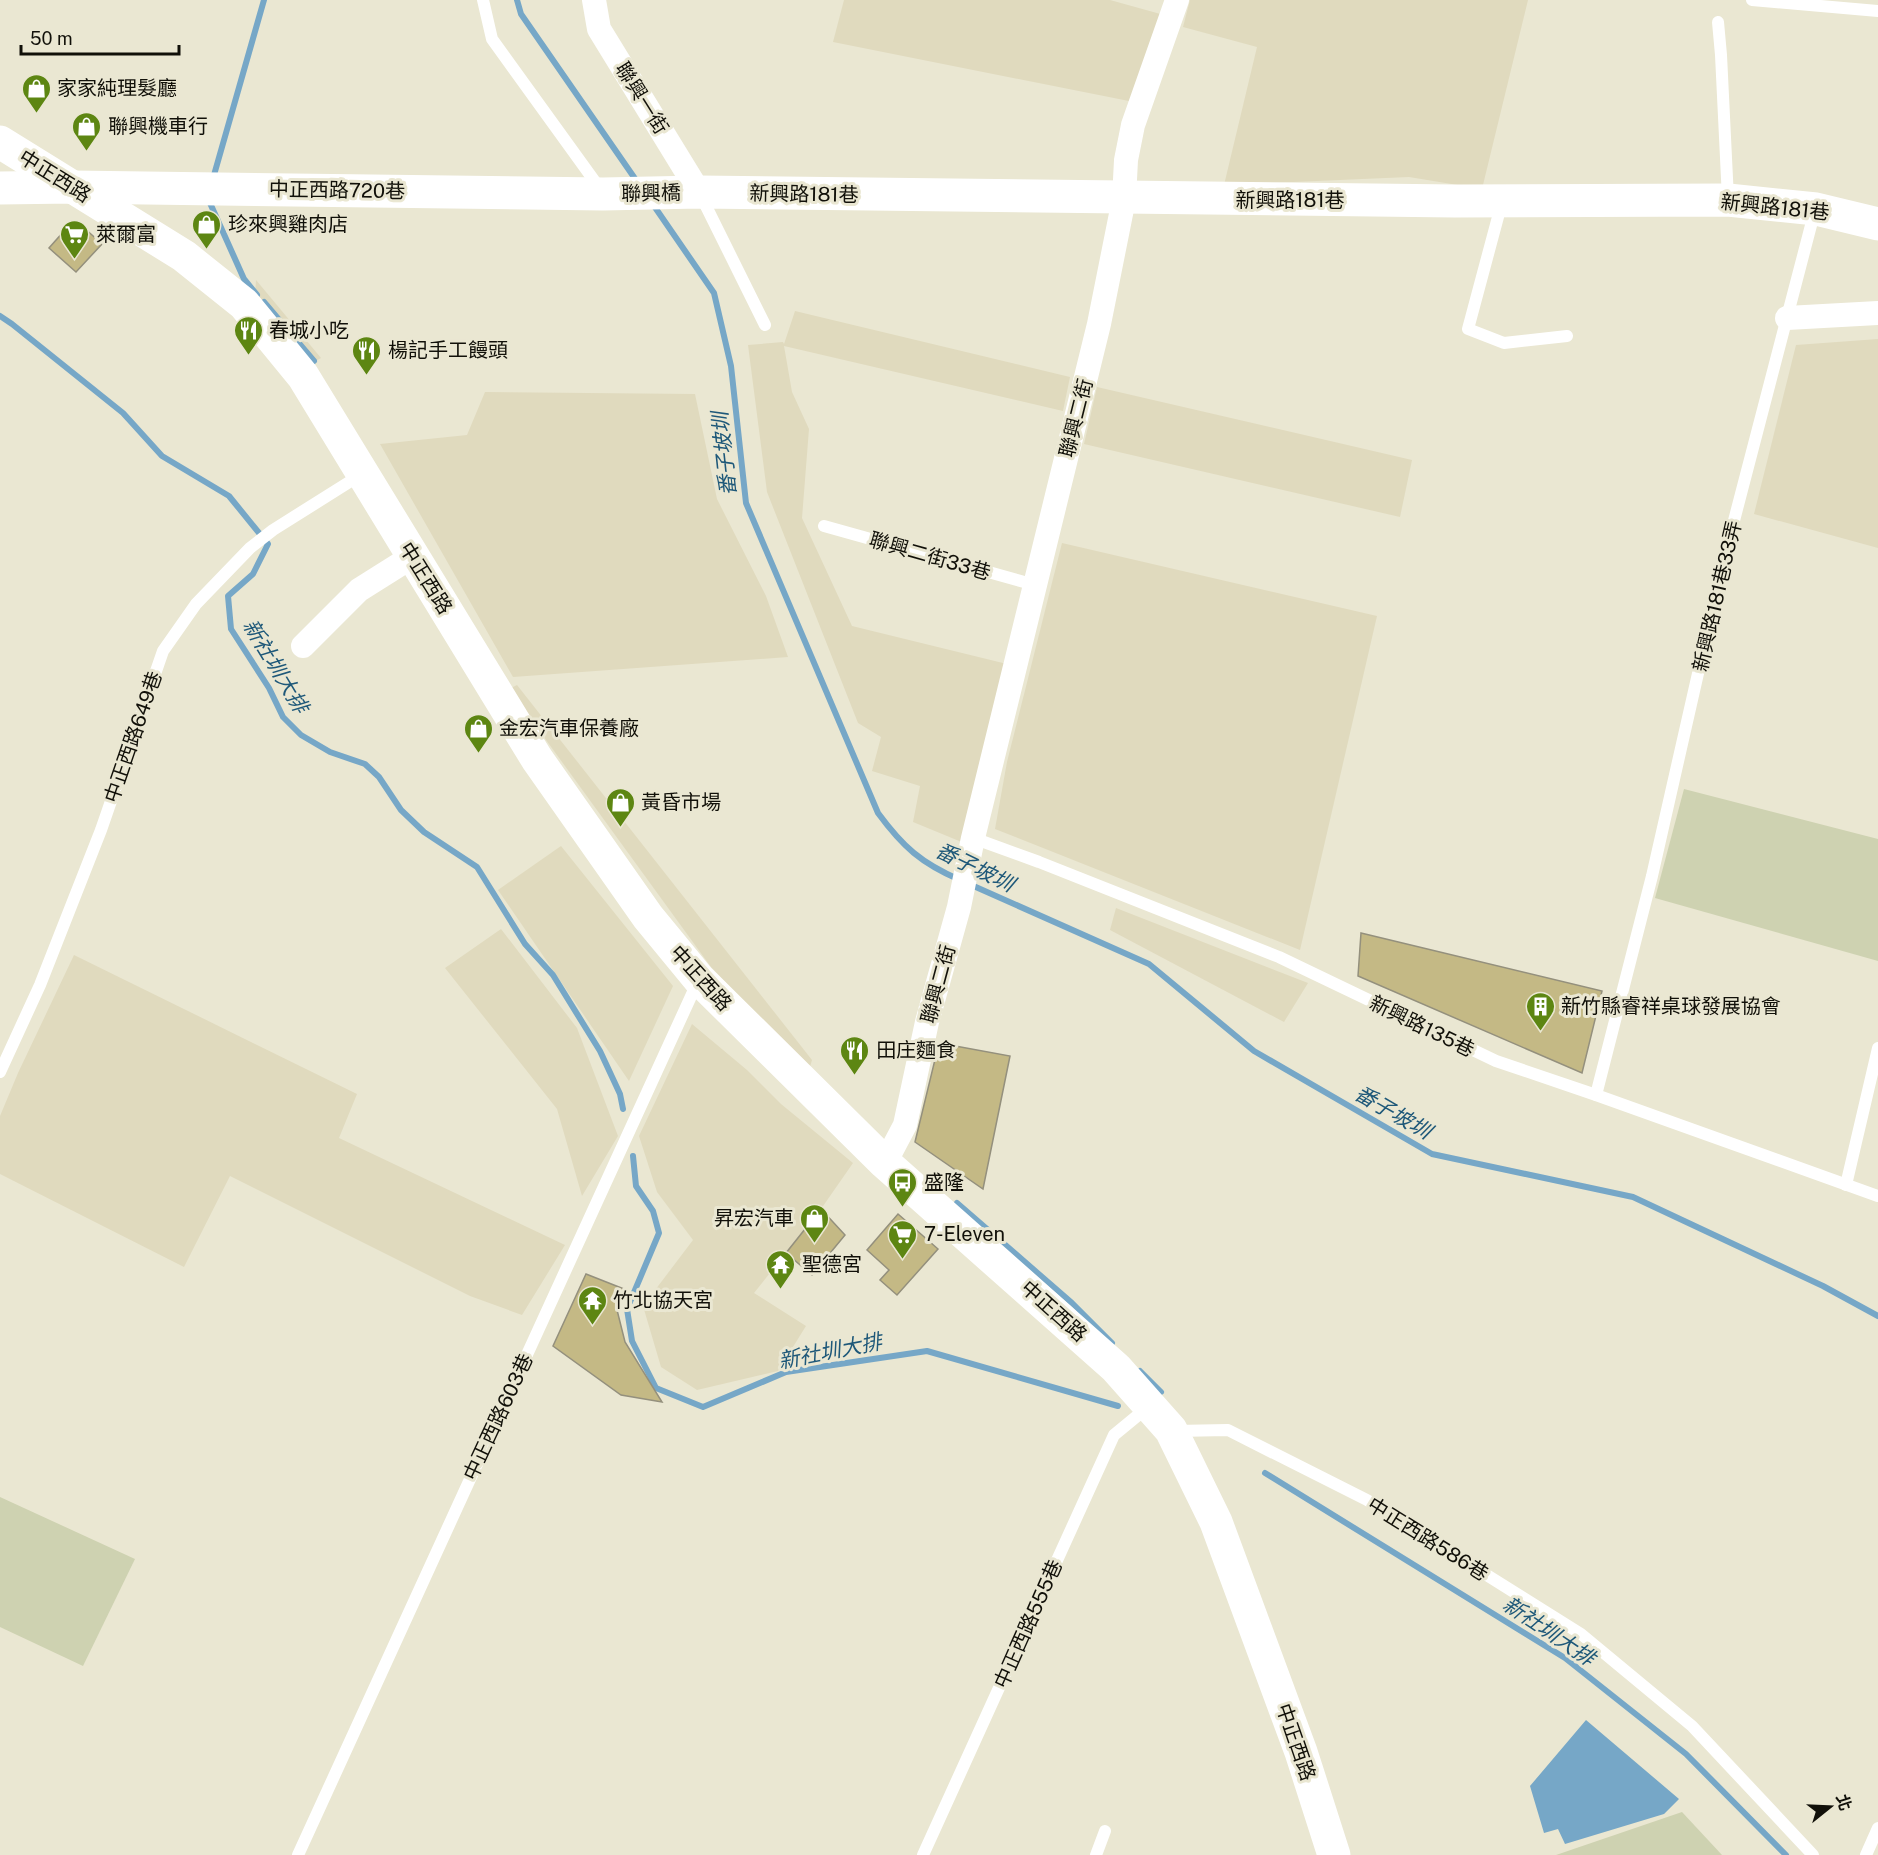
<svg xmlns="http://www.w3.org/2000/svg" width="1878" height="1855" font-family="'Public Sans','Noto Sans TC',sans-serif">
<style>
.built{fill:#e0dabe}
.green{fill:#ced2b1}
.water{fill:#76a7c7}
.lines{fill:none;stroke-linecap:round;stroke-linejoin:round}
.stream{stroke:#76a7c7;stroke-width:6}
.building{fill:#c4b985;stroke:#94907d;stroke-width:1.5}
.lane{stroke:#fff;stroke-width:12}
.street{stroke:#fff;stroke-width:24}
.secondary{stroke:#fff;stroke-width:33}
.labels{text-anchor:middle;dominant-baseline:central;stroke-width:6;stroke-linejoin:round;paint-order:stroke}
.poi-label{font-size:20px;fill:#111009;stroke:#eae7d2;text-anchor:start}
.street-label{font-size:20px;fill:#111009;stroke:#eae7d2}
.water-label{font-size:21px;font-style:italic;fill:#1e5879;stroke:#eae7d2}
</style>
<rect width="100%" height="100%" fill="#eae7d2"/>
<!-- built -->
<g class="built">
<polygon points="844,0 1110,0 1164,15 1139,103 833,42"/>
<polygon points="1190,0 1528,0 1482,189 1409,177 1224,185 1257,47 1183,27"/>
<polygon points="256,280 321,358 310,364 255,296"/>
<polygon points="795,311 1070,377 1063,411 784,346 792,392 809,429 802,518 852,626 1007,664 964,843 913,822 920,786 872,771 881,737 858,723 767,492 748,345 783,342 784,344"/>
<polygon points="1878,339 1878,548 1754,514 1796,345"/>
<polygon points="1097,387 1412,460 1400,517 1084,444"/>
<polygon points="485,392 695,394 717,499 766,596 788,657 513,677 380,444 467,435"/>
<polygon points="1062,543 1377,616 1300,950 995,829 1007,762"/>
<polygon points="517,685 812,1060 809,1070 711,967 509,689"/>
<polygon points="561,846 673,986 629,1081 498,890"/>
<polygon points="1116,908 1308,983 1284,1022 1110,930"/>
<polygon points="501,929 577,1028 618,1136 582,1196 557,1109 445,968"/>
<polygon points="74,955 357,1094 339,1138 565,1245 522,1315 470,1296 230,1176 184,1267 0,1174 0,1116 18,1073"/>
<polygon points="692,1024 747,1070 781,1104 853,1163 821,1209 754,1293 806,1326 778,1371 697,1390 661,1367 643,1306 693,1240 657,1192 639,1136"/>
</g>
<!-- green -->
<g class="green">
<polygon points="1684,789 1878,839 1878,961 1655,898"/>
<polygon points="0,1497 135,1559 83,1666 0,1627"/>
<polygon points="1682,1812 1722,1855 1556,1855"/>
</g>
<!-- water -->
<polygon class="water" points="1586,1720 1679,1799 1664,1814 1565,1844 1558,1829 1544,1833 1530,1786"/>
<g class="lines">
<!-- stream -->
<g class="stream">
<polyline points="517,0 521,14 638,183"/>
<polyline points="214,175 264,0"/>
<polyline points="210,203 244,279 257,295"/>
<path d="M652,203L714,293L731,366L746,503L878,813C903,847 921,863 960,880"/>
<polyline points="264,302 314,361"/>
<polyline points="0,316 12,324 123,413 162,456 229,496 268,544 253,574 228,596 231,629 269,688 283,717 301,735 330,752 365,764 379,777 401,810 424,832 477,867 525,944 553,975 600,1051 620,1094 623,1109"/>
<polyline points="969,884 1149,964 1254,1051 1432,1154 1633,1197 1823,1286 1878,1316"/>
<polyline points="633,1156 636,1186 653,1211 659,1233 627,1309 632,1341 656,1388 703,1407 786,1372 927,1351 1118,1406"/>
<polyline points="957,1203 1072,1303 1112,1343"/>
<polyline points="1140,1371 1161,1392"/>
<polyline points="1265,1473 1565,1658 1686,1754 1786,1855"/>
</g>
</g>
<!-- building -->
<g class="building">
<polygon points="82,226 102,244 76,272 49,248 65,230"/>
<polygon points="1361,933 1602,991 1582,1073 1358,976"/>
<polygon points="939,1043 1010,1056 983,1189 915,1142"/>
<polygon points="821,1209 845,1235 812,1275 786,1253"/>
<polygon points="898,1214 938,1249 897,1295 880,1280 889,1270 867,1250"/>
<polygon points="586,1274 624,1289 617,1310 625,1342 662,1402 621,1395 553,1346"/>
</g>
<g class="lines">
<!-- lane -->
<g class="lane">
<polyline points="483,0 492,39 601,190"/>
<polyline points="1752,0 1878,11"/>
<polyline points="1718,22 1721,55 1728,199"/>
<polyline points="701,196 765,325"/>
<polyline points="1502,202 1468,329 1504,343 1567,336"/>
<polyline points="824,526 1035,585"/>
<polyline points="973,838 1039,862 1279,957 1496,1061 1596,1095 1878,1196"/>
<polyline points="0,1072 40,985 101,830 163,651 196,604 250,548 273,530 362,474"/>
<polyline points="1596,1095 1652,876 1724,559 1815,210"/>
<polyline points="1846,1185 1878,1048"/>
<polyline points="1175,1431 1228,1430 1367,1500 1581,1634 1692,1726 1813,1855"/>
<polyline points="298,1855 698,981"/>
<polyline points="923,1855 1114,1435 1148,1407"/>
<polyline points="1096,1855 1105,1831"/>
<polyline points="1866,1855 1878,1828"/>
</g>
<!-- street -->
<g class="street">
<polyline points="594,0 599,29 699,192"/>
<polyline points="1787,318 1878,313"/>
<polyline points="303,646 359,590 413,556"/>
<polyline points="885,1163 905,1125 927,1022 959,907 973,838 1099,324 1124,199 1126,160 1133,125 1177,0"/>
</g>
<!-- secondary -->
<g class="secondary">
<polyline points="0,142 184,256 244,304 303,376 537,759 648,917 699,979 885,1163 1116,1368 1171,1430 1216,1522 1301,1752 1334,1855"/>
<polyline points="0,188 72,187 603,194 699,192 1455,201 1728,200 1816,209 1878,224"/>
</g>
</g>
<!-- icons -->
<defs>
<symbol id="shop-pin" viewBox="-11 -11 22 30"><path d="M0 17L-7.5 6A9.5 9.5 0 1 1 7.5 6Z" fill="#5d8612" stroke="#eae7d2"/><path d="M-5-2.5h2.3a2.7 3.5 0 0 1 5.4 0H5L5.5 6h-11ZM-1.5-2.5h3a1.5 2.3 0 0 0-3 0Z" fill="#fff"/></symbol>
<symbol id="supermarket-pin" viewBox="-11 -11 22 30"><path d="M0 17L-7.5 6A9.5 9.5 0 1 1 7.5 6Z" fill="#5d8612" stroke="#eae7d2"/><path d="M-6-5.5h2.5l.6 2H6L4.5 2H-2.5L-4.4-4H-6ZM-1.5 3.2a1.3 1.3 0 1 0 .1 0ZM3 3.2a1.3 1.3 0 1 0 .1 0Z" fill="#fff"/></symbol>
<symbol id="restaurant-pin" viewBox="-11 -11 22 30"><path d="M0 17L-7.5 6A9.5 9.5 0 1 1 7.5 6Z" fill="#5d8612" stroke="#eae7d2"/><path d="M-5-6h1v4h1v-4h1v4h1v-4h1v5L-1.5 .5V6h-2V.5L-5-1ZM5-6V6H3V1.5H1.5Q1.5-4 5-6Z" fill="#fff"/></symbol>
<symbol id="building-pin" viewBox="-11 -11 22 30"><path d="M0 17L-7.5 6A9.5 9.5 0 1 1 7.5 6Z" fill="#5d8612" stroke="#eae7d2"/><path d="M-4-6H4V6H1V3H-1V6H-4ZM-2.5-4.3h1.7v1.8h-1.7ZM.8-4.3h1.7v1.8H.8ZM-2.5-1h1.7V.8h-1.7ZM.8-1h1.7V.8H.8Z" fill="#fff"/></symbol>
<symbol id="bus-pin" viewBox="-11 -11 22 30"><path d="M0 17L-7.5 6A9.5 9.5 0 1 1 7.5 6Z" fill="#5d8612" stroke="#eae7d2"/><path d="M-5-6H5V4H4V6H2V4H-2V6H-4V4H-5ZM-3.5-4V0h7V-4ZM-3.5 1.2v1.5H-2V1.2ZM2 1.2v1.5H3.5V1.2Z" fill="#fff"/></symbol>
<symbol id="temple-pin" viewBox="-11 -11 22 30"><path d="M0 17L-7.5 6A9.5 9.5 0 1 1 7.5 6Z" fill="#5d8612" stroke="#eae7d2"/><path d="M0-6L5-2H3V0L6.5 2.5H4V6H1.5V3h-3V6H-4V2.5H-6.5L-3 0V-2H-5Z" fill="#fff"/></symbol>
</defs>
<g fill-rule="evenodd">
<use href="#shop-pin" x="20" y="72" width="33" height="45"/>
<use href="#shop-pin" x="70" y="110" width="33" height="45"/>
<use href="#shop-pin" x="190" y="208" width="33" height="45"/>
<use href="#supermarket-pin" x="58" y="218" width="33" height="45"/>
<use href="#restaurant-pin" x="232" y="314" width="33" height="45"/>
<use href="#restaurant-pin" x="350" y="334" width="33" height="45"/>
<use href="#shop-pin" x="462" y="712" width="33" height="45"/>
<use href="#shop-pin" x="604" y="786" width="33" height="45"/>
<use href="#building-pin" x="1524" y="990" width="33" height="45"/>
<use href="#restaurant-pin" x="838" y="1034" width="33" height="45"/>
<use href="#bus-pin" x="886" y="1166" width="33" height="45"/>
<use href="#shop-pin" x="798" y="1202" width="33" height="45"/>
<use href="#supermarket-pin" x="886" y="1218" width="33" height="45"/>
<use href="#temple-pin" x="764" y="1248" width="33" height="45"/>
<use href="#temple-pin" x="576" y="1284" width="33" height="45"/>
</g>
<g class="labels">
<!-- poi labels -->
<g class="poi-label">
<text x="57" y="88">家家純理髮廳</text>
<text x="108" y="126">聯興機車行</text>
<text x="228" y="224">珍來興雞肉店</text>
<text x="96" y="234">萊爾富</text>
<text x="269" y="330">春城小吃</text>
<text x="388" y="350">楊記手工饅頭</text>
<text x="499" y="728">金宏汽車保養廠</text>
<text x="641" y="802">黃昏市場</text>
<text x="1561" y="1006">新竹縣睿祥桌球發展協會</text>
<text x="876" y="1050">田庄麵食</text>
<text x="924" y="1182">盛隆</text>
<text x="794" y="1218" text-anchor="end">昇宏汽車</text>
<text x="924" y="1234">7-Eleven</text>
<text x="802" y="1264">聖德宮</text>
<text x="613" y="1300">竹北協天宮</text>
</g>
<!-- street labels -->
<g class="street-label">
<text transform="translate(642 98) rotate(58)">聯興一街</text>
<text transform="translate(55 176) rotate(32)">中正西路</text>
<text transform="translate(337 190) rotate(1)">中正西路720巷</text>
<text transform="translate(651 193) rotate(-1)">聯興橋</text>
<text transform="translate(804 194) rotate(1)">新興路181巷</text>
<text x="1290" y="200">新興路181巷</text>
<text transform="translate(1775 207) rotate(6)">新興路181巷</text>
<text transform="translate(1076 418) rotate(-76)">聯興二街</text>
<text transform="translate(930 556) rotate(16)">聯興二街33巷</text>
<text transform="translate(426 578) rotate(58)">中正西路</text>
<text transform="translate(1717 596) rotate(-77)">新興路181巷33弄</text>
<text transform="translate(133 737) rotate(-71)">中正西路649巷</text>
<text transform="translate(701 978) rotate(48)">中正西路</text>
<text transform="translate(938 984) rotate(-75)">聯興二街</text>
<text transform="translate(1422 1026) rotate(26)">新興路135巷</text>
<text transform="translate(1054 1311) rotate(42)">中正西路</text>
<text transform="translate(498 1417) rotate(-65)">中正西路603巷</text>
<text transform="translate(1428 1539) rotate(32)">中正西路586巷</text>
<text transform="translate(1028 1624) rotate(-66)">中正西路555巷</text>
<text transform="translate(1296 1742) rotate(71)">中正西路</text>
</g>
<!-- water labels -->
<g class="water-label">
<text transform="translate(724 454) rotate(-96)">番子坡圳</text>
<text transform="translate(276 666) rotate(59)">新社圳大排</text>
<text transform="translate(975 867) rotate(26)">番子坡圳</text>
<text transform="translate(1393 1112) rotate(30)">番子坡圳</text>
<text transform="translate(830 1351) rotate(-11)">新社圳大排</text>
<text transform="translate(1549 1631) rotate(34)">新社圳大排</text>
</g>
</g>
<!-- north arrow -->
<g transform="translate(1830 1807) rotate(72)" stroke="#eae7d2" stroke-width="4.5" paint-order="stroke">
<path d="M0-4.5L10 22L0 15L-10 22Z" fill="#111009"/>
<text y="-9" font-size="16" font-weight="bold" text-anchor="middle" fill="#111009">北</text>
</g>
<!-- scale -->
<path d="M21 45v9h158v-9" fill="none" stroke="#111009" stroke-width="3"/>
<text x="30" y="45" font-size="18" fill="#111009" stroke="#eae7d2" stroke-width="4.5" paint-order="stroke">50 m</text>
</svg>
